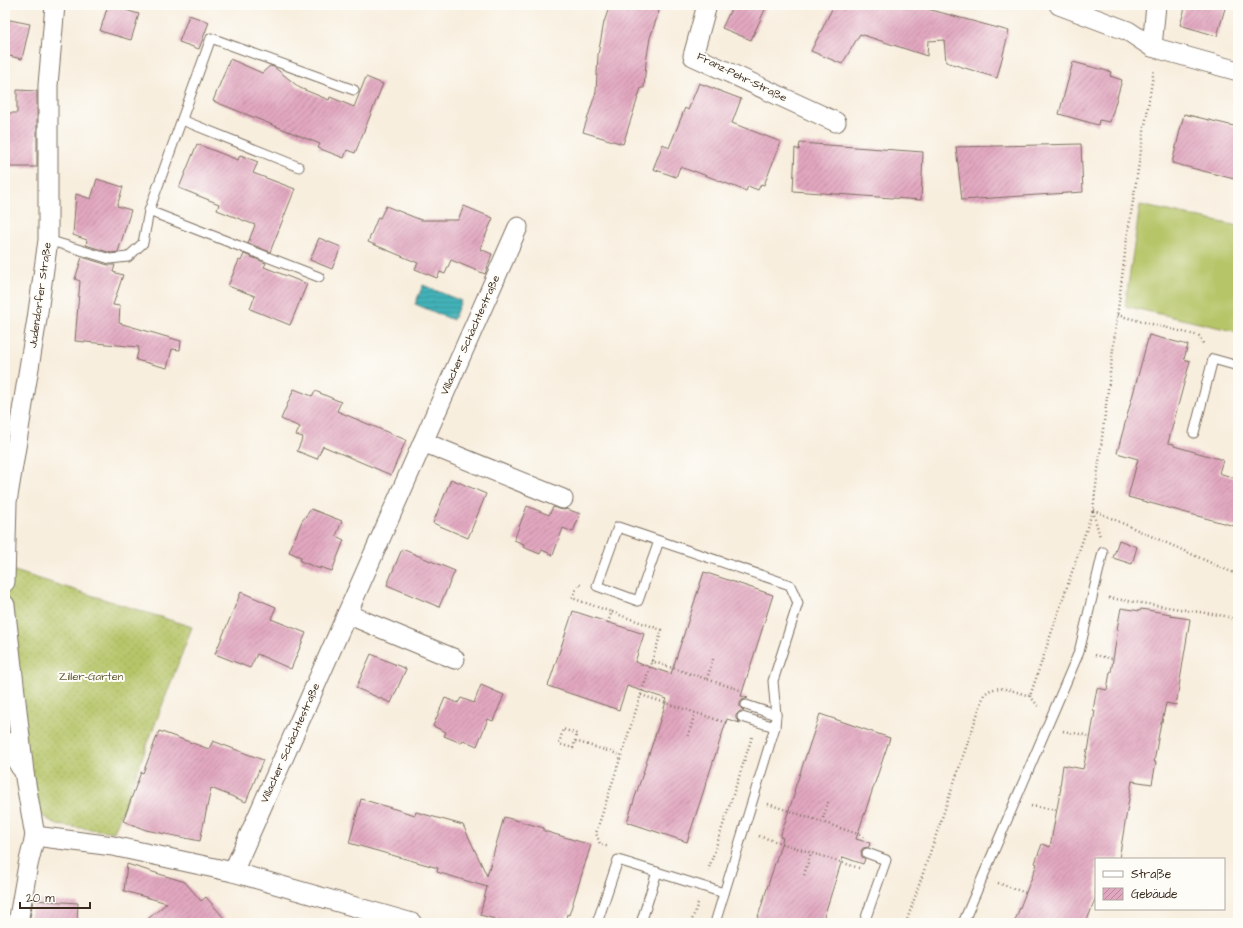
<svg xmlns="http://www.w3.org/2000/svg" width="1243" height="928" font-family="'Architects Daughter',sans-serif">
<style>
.grass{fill:#b6c567;stroke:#787842}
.garden{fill:url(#garden-dots);stroke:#787842}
.water{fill:url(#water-rules);stroke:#3f6e6c}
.building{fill:url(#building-hatch)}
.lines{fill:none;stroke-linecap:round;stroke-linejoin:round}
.service-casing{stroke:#7d6f61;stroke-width:11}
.minor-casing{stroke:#7d6f61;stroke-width:21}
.path{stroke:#7d6f61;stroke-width:2.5;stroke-dasharray:1 3;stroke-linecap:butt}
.service{stroke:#fff;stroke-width:9}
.minor{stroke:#fff;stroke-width:19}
.labels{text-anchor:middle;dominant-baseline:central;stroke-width:4;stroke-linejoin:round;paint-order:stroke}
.street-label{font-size:11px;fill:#3b2a1e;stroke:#fdfcf7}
.park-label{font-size:11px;fill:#605834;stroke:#fdfcf7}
</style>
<defs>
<pattern id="garden-dots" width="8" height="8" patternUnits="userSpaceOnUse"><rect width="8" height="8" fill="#b6c567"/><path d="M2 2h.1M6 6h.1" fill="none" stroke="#9da959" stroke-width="1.8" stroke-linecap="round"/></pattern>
<pattern id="water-rules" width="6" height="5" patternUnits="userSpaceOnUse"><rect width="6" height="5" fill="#43b3b9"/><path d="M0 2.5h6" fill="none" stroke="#399296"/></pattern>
<pattern id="building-hatch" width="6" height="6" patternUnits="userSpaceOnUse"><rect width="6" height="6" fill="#e2a7c0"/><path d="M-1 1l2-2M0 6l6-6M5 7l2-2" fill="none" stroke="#b8889b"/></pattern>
</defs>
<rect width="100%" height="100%" fill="#fdfcf7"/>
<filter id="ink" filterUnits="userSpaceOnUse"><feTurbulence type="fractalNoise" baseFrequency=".025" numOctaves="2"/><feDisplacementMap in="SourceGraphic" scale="8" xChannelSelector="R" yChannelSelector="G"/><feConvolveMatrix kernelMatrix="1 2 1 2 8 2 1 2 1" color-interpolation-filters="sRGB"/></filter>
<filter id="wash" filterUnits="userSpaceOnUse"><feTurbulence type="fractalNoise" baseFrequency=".012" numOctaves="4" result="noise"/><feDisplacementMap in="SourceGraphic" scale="16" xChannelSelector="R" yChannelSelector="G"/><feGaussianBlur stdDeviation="0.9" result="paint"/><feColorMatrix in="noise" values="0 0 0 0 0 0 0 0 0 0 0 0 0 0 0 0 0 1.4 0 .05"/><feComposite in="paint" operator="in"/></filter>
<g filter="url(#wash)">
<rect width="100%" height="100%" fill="#f8eede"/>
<!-- grass -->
<polygon class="grass" points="1140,205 1238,226 1238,332 1125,306"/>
<!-- garden -->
<polygon class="garden" points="5,568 192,627 114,832 57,825 30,808 5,605"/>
<!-- water -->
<polygon class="water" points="423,285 461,301 453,320 415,304"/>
<g id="blocks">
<!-- building -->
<g class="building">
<polygon points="108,5 139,14 131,40 100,31"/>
<polygon points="610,5 659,5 657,10 659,11 650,38 646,62 644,88 641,88 623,144 583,132 596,92 598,55 604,22"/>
<polygon points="733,5 767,5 751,40 722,28"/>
<polygon points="834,5 913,5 1009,31 997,78 946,62 944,40 928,41 927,56 860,34 842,64 811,51"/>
<polygon points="1186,5 1226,5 1217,36 1180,25"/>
<polygon points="189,15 209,22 199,49 179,42"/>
<polygon points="5,19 30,24 22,59 5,55"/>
<polygon points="230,59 262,73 270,66 274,67 300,88 329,100 330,97 354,107 366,77 383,84 355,153 347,150 344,158 318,148 320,144 213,101"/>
<polygon points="1073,62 1111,72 1110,76 1122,80 1110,122 1099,120 1098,125 1059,114"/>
<polygon points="699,83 741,99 732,123 781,142 764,185 761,184 758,190 748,186 746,191 694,171 694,172 680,167 676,177 653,169 663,144 669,148 685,108 688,110"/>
<polygon points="17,90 37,91 37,167 7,167 8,113 17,113"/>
<polygon points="1184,114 1238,127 1238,180 1172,163"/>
<polygon points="800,143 923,152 921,200 793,191 795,148 799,150"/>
<polygon points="197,144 238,160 240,155 258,162 253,173 295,189 270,252 248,243 255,225 217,210 219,204 179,188"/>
<polygon points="1081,144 1083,192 962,200 956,147"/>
<polygon points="97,179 123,187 117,206 131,210 118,252 111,253 86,245 87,240 73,235 76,194 91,199"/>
<polygon points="386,206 421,220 458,220 464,206 493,218 480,249 492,254 485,274 451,260 445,274 440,272 437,278 415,269 418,263 368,242 378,217 380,218"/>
<polygon points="319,238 341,247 332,269 310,260"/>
<polygon points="244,254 266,263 264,267 307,284 290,325 250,309 255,296 228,286 239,260 241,261"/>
<polygon points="82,257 108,265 115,265 113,272 123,275 113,305 120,306 119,323 181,341 180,350 172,349 167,368 136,360 139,347 75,341 80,281 75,279"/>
<polygon points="1149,335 1188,345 1184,359 1190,361 1168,443 1174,444 1174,446 1223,460 1219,473 1238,479 1238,527 1128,497 1138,459 1117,453"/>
<polygon points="294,389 312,396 315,391 341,402 337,411 406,440 391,475 323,446 317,459 297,451 303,437 296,435 300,427 281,419"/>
<polygon points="451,479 486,494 468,538 433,523"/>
<polygon points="527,506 549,515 553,507 559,509 564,510 567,509 580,514 573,532 563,528 553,555 542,550 540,554 523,547 524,544 514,540"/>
<polygon points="311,509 342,521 336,536 344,540 332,571 320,567 320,569 300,561 301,557 289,552 302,521"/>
<polygon points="1119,540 1137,547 1132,564 1113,558"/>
<polygon points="402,549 455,571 439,607 387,585"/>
<polygon points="704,572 773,595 741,696 748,698 742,700 740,703 740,707 744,711 740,711 736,715 736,719 740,723 727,719 687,842 627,822 667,699 627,686 619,710 548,686 573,611 644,634 635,662 671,674"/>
<polygon points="241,592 276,607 271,619 306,633 291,669 257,654 250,668 215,654"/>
<polygon points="1121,608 1140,611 1141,609 1171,614 1170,616 1190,619 1176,705 1166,703 1162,722 1161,722 1154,762 1156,762 1152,784 1132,781 1119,859 1096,859 1096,897 1086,923 1014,923 1037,864 1035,863 1042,844 1050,847 1061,787 1060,787 1063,765 1083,769 1087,750 1088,751 1095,711 1093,710 1097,688 1107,690 1110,672 1111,672 1118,629 1117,629"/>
<polygon points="371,654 406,669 391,703 356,688"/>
<polygon points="481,685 504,695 493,721 488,719 477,746 463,740 461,743 444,736 446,732 433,726 445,698 458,703 461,698 474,703"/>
<polygon points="820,714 890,738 856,839 870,843 869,847 863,848 861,851 862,857 865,859 863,864 843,857 822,923 756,923 783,838 780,837 795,792 794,791"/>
<polygon points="159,731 209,749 213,741 263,760 246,802 211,788 200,841 146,830 123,821 141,772 143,773"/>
<polygon points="361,799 415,815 416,812 463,825 487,876 504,817 544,828 544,831 591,845 569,915 567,914 565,923 510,923 480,915 487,887 437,872 438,868 349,843"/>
<polygon points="127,864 185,882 201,901 206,897 228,923 143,923 167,903 124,891"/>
<polygon points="33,900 78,903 77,923 29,923"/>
</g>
</g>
</g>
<g filter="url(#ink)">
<use href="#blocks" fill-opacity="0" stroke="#7d6f61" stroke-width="1"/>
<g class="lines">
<defs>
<g id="service">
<polyline points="182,120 299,167"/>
<polyline points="149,211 319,277"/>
<polyline points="48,240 110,259 128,257 143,243 149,211 211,38 354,90"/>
<polyline points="1194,433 1213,359 1238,366"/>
<polyline points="659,541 638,601 597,586 618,527 790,585 798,603 773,681 776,715 775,727 715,923"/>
<polyline points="746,705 776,715"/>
<polyline points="742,717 775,727"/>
<polyline points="597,923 618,860 724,893"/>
<polyline points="641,923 657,872"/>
<polyline points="864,923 886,860 867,853"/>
<polyline points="963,923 1079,652 1103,552"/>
</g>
<g id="minor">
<polyline points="707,5 693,56 836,122"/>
<polyline points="1059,5 1128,31 1152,47 1238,71"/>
<polyline points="1152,47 1156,5"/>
<polyline points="423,442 563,499"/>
<polyline points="5,582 7,502 37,319 48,240 48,85 55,5"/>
<polyline points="5,605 24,772 35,836 28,865 18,923"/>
<polyline points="347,614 455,659"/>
<polyline points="5,742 21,768"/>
<polyline points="35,836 113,846 233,872 412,923"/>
<polyline points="233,872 518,227"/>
</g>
</defs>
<!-- service casing -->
<use href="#service" class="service-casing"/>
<!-- minor casing -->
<use href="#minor" class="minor-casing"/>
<!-- path -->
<g class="path">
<polyline points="1117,315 1199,336 1204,345"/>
<polyline points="1093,510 1238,575"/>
<polyline points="1093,511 1100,537"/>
<polyline points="581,585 578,585 572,598 662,630 596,833 600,844 609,847"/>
<polyline points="1109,598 1225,616 1238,620"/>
<polyline points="608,623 612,611"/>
<polyline points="1095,655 1113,659"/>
<polyline points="651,661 740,690"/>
<polyline points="707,679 713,659"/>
<polyline points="641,695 727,723"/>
<polyline points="1030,696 1038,706"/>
<polyline points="1063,731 1091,736"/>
<polyline points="688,736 695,713"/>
<polyline points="575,741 577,734 563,729 559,744 573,748 575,741 621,755"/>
<polyline points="768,804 864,836"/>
<polyline points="1031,806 1057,810"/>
<polyline points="822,822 828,802"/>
<polyline points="759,836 859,868"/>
<polyline points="708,871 752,737"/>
<polyline points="804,875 811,853"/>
<polyline points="998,883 1026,893"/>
<polyline points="691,923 698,903"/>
<path d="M906,923L984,695C995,682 1015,692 1030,696L1093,510L1126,245L1154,69"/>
</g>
<!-- service -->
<use href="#service" class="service"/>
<!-- minor -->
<use href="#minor" class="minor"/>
</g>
</g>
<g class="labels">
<!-- street labels -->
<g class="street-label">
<text transform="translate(742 77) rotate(26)">Franz-Pehr-Straße</text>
<text transform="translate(40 295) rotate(-82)">Judendorfer Straße</text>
<text transform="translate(470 335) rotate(-66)">Villacher Schächtestraße</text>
<text transform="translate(290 743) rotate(-66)">Villacher Schächtestraße</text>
</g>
<!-- park labels -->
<g class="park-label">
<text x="91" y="676">Ziller-Garten</text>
</g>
</g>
<!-- margin -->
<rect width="1243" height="928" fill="none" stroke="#fdfcf7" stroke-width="20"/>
<!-- legend -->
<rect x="1095" y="858" width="130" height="52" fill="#fdfcf7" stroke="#afa8a0"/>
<rect x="1103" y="871" width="20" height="6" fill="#ffffff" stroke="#afa8a0"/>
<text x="1131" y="878" font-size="12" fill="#3b2a1e">Straße</text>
<rect x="1103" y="888" width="20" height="12" fill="url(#building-hatch)" stroke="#afa8a0"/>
<text x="1131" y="898" font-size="12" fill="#3b2a1e">Gebäude</text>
<!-- scale -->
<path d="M20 902v6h70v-6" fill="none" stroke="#3b2a1e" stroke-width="2"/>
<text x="26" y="902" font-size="12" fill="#3b2a1e" stroke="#fdfcf7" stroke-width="3" paint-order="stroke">20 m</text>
</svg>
